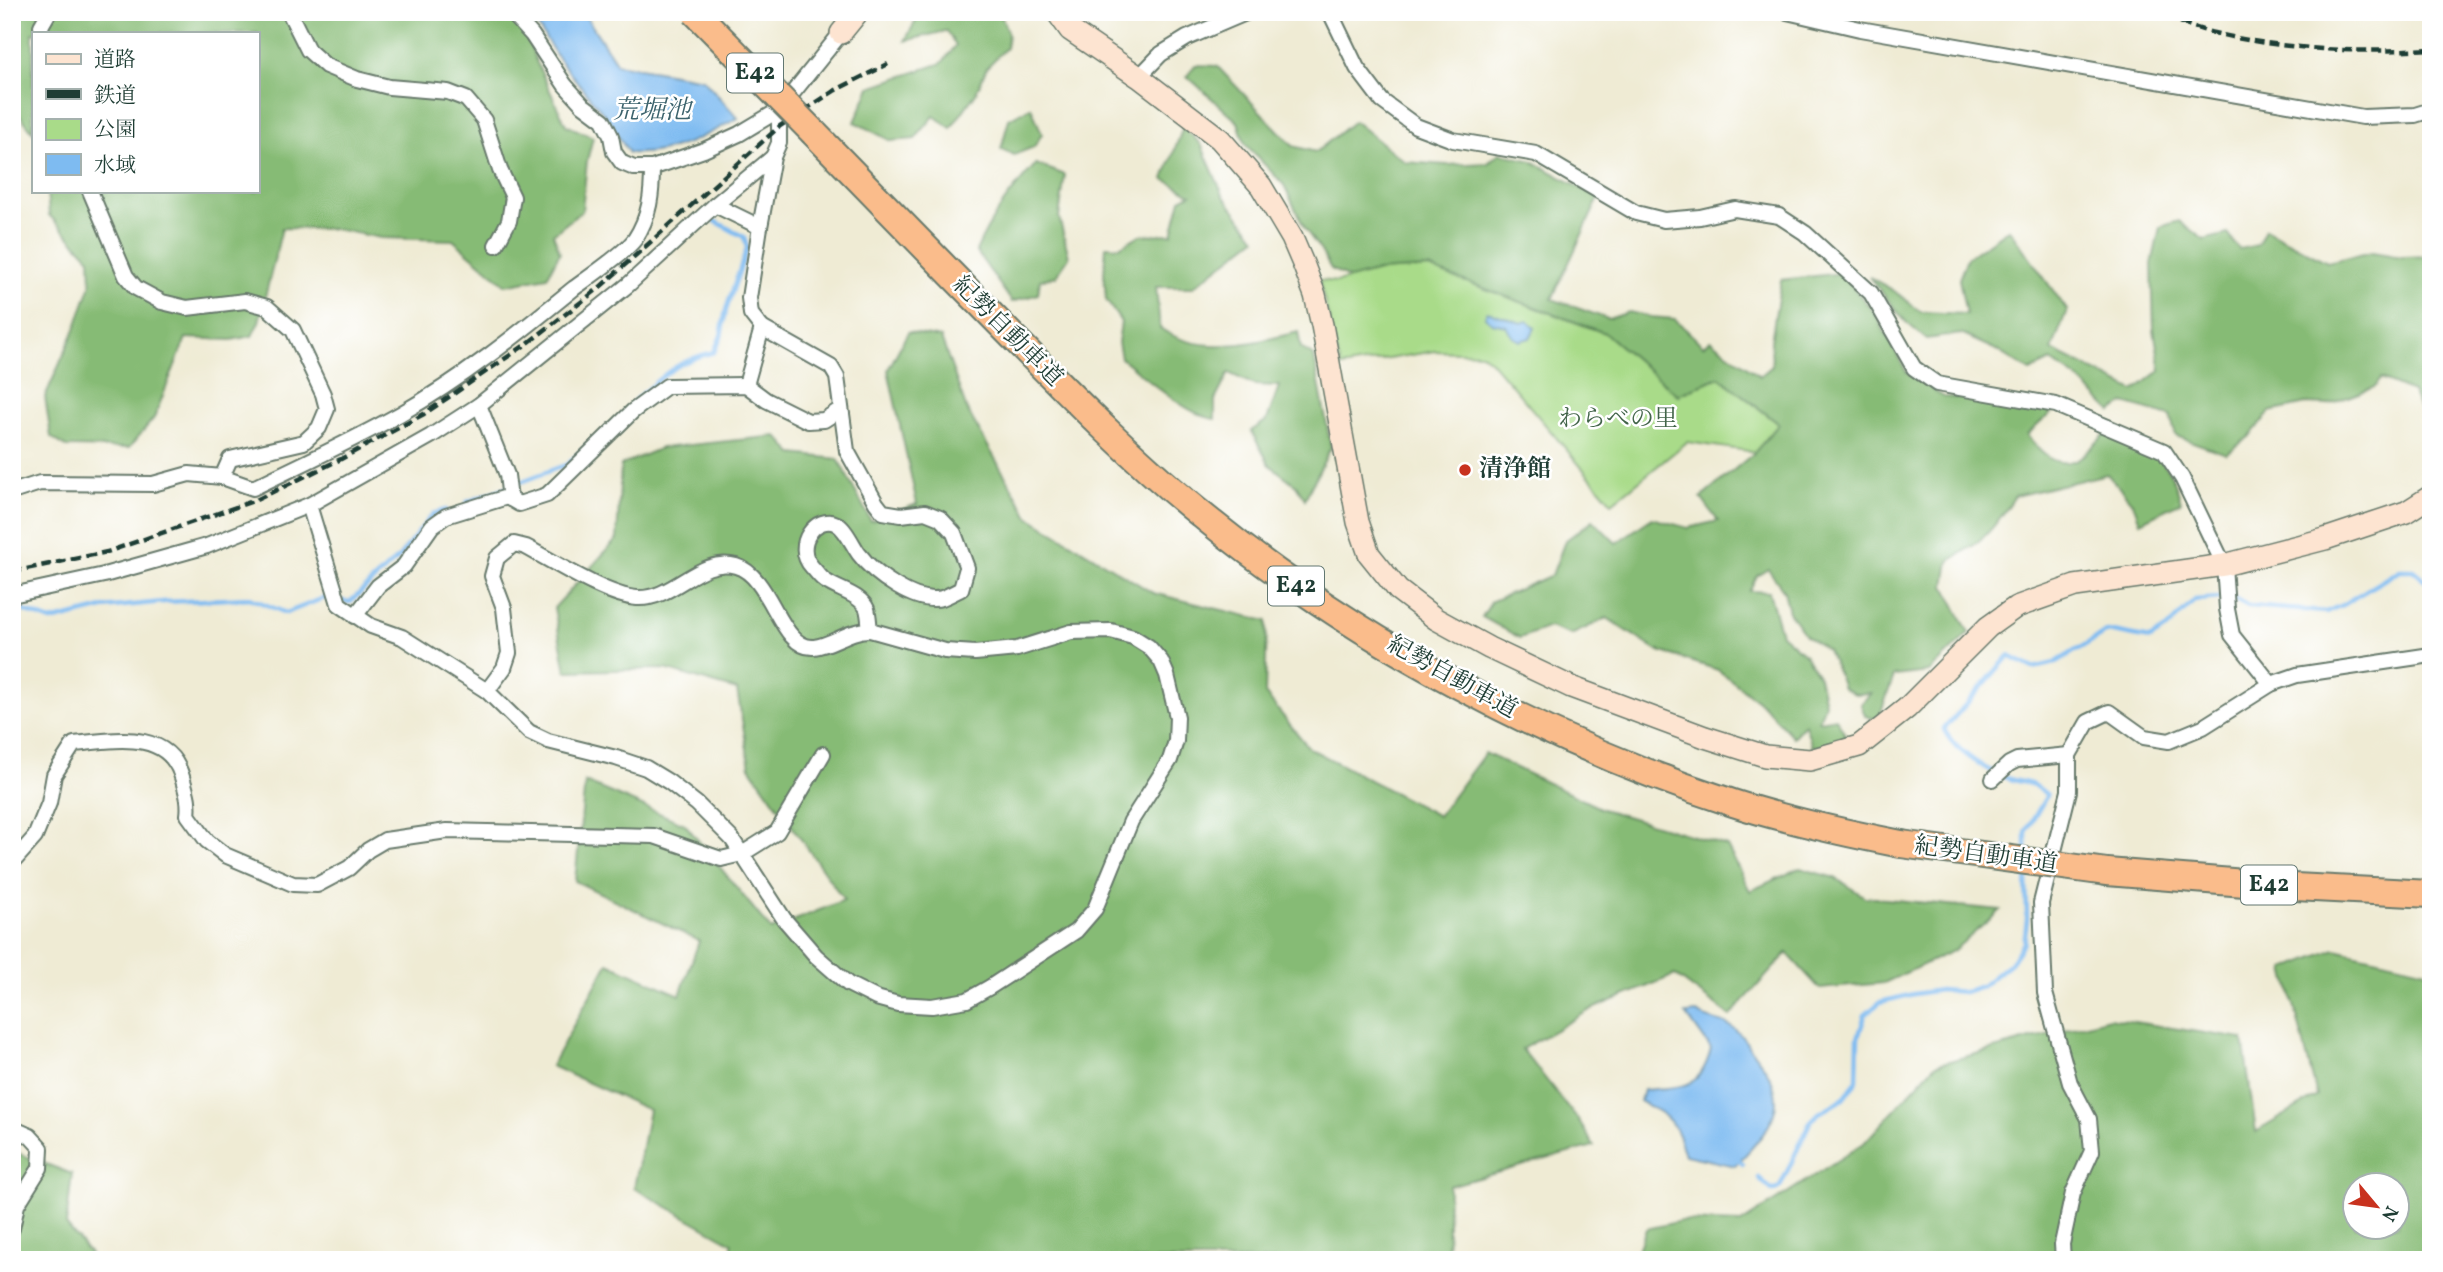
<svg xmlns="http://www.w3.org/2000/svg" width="2443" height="1272" font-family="Vollkorn,'Noto Serif JP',serif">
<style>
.green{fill:#a9db89;stroke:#648c5e;stroke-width:2}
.forest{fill:#86bb75;stroke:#527c54;stroke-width:2;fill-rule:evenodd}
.water{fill:#7ebbf1;stroke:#4e7c92;stroke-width:2}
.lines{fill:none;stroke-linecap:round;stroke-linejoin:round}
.stream{stroke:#7ebbf1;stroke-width:4.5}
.street-casing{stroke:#687a6c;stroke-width:18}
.secondary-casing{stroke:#687a6c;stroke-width:24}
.highway-casing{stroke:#687a6c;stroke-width:30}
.street{stroke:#fff;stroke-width:14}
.secondary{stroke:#fde4d1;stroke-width:21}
.highway{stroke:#fabc8b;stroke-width:26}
.rail{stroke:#1f3d34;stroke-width:4.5;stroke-dasharray:10 5;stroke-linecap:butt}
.highway-bridge-casing{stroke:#687a6c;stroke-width:30;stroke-linecap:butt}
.highway-bridge{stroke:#fabc8b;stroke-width:26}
.poi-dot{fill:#c8321e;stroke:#fff;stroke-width:2.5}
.labels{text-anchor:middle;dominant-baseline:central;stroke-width:5;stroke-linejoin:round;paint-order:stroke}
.shield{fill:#fff;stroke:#627771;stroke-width:2}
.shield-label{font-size:23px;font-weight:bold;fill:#1f3d34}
.street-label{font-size:24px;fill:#1f3d34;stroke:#fff}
.park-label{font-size:24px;fill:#426449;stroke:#fff}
.poi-label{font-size:24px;font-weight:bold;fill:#1f3d34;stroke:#fff;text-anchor:start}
.water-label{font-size:26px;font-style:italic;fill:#3c636d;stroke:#fff}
</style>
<rect width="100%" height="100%" fill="#fff"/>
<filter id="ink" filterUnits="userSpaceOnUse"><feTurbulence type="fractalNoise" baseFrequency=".0143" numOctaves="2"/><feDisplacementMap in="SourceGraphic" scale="14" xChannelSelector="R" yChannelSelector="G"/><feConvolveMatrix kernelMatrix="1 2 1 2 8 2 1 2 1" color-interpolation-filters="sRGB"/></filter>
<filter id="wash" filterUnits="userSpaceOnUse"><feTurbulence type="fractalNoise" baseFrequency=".00686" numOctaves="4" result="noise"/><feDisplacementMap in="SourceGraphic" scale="28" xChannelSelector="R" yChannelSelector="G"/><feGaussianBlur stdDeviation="1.57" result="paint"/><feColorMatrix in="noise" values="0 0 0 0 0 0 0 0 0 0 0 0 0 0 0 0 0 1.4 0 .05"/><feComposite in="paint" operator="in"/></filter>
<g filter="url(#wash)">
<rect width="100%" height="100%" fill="#efebd4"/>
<!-- green -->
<polygon class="green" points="1429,268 1605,333 1678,395 1719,377 1779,424 1755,452 1687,442 1612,503 1491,361 1481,353 1435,351 1341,367 1319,280 1337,282 1378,271"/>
<!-- forest -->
<g class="forest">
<polygon points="12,12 519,12 536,61 566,125 593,137 587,161 582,211 553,234 560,252 547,277 506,285 453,240 381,238 335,229 282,228 259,322 252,336 231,340 186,338 154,418 129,448 66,447 51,437 45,397 76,327 91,284 90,258 49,215 47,191 257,191 257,33 33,33 33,132 12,105"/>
<polygon points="962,12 1000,12 1008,34 1006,48 987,67 976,93 951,128 934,116 915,139 891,141 855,122 870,87 942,63 956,45 946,31 905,41 919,15"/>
<path d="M1195,65L1217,66L1293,146L1316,152L1354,121L1405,162L1447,165L1488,163L1499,153L1532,161L1599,198L1552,299L1608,319L1629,312L1651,317L1675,319L1703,346L1710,340L1760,376L1772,366L1771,341L1781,280L1841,273L1874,312L1907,373L1944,397L1998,401L2052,412L2027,435C2039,452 2056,471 2079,458C2088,453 2097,442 2105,434C2149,450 2168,453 2181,502L2140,522L2133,503L2107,474L2015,496C1993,530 1984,541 1949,561L1945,586L1969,633L1929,672L1894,676L1878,720L1865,716L1861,704L1871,693L1855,694L1843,688L1838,673L1827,650L1805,635L1789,612L1784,591L1768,569L1757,576L1749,591L1769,592L1781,634L1805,655L1819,677L1825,703L1819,721L1836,718L1847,738L1839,743L1812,747L1805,724L1793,737L1762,704L1718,670L1656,650L1607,618L1571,635L1549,627L1520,638L1482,617L1492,601L1552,575L1565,541L1593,520L1616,543L1652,518L1688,528L1718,521L1701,498L1755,452L1779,424L1719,377L1678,395L1605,333L1429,268L1378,271L1350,279L1331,269L1321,251L1305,229L1284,185L1245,144L1238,122L1187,76Z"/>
<polygon points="1031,107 1042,134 1034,147 1014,155 1001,149 1009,119"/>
<path d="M1183,127L1201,144L1223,195L1256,238L1193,287H1156L1160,328C1201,357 1253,343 1298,332L1301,348L1314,356L1331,447L1305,499L1296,485L1270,465L1251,431L1267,420L1279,386L1254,385L1229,373L1215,400V419C1187,416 1144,376 1121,358L1118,343L1121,322L1106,300L1104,274L1106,246L1119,247L1140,235L1172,234L1181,199L1191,194L1164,179Z"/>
<path d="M1036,164L1065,175L1059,217L1069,257L1056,276L1040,280L1038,294L1012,302L976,251C991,217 1011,191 1036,164Z"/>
<polygon points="2179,221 2204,240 2228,234 2239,249 2258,245 2265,229 2327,262 2372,252 2403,257 2431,256 2431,379 2422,413 2412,392 2381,379 2375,387 2327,405 2306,404 2270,412 2249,437 2226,454 2176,436 2170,416 2124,403 2112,412 2077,378 2051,361 2030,371 1994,349 1961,334 1926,339 1906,322 1869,277 1893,290 1921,312 1966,314 1959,279 1967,258 2009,229 2067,310 2052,350 2134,391 2161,370 2154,330 2152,264 2160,227"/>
<polygon points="908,332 941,338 967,410 1029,517 1153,593 1267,621 1265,694 1309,748 1438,816 1485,753 1602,809 1727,846 1750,891 1800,868 1835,878 1865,897 2001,910 1953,951 1884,983 1820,989 1787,953 1730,1016 1675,975 1592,1009 1522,1049 1578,1120 1594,1146 1449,1186 1447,1260 732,1260 732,1243 634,1188 649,1110 551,1066 608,963 680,995 699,941 575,881 585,782 685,824 771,930 844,900 750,767 737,690 665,669 566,671 554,608 617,539 621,465 661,448 777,436 793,454 838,459 871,521 917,504 888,370"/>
<path d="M2335,949L2431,971V1260H1634L1646,1229L1681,1221L1741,1223L1864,1143L1935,1065L2109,1018L2243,1039L2256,1132L2317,1096L2285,969ZM2356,1184H2398V1226H2356Z"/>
<polygon points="12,1151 72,1174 66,1225 95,1260 12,1260"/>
</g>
<!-- water -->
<g class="water">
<path d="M529,12H583L617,64L703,79L738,118C703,137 670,156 629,153L603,113L560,61Z"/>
<polygon points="1487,311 1521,323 1528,321 1535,328 1530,338 1520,341 1514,338 1506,326 1492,323 1485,317"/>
<path d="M1697,1013C1708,1021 1721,1020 1732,1027C1741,1032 1749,1048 1756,1056C1795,1104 1771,1128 1735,1166L1685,1155C1673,1120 1673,1119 1640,1101L1643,1090C1681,1086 1700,1092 1711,1049L1686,1014Z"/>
</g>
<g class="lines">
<!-- stream -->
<g class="stream">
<path d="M635,401C662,376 676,361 714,352L721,336L726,310L747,248L744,237L713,220"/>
<polyline points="467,502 568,464 593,441"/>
<polyline points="343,601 350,602 400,556 433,514 446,510"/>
<polyline points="12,611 22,610 51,621 103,608 163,602 250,598 286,613 324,598 335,599"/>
<path d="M2026,852V832L2047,795C2031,781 2032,785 2013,780C1992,775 1953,750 1944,729L2009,656L2033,668L2055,663L2108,631L2150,639L2166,629L2195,600L2232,597L2248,606L2326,612L2342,605L2400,570H2413L2431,585"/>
<polyline points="1735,1157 1743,1164"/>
<polyline points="1759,1178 1773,1191 1780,1187 1810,1122 1819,1113 1843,1099 1857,1081 1858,1038 1865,1015 1880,1002 1914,994 1940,990 1964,992 1982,986 2010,963 2024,943 2027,919 2026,871"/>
</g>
</g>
</g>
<g filter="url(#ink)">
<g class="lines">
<defs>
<g id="street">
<polyline points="289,12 308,50 326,66 357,79 389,87 448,92 466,99 484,120 500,170 513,197 509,221 496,245"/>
<polyline points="511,12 532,35 565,85 583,105 603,120 611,136 614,152 622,163 634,168 652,168 704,150 739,134 779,110 841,33"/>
<polyline points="1330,12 1357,68 1382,101 1416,126 1453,140 1536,154 1636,213 1664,220 1700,217 1735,209 1779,216 1805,233 1871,293 1914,368 1937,384 2056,405 2164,451 2182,478 2224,565 2227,609 2232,635 2271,684"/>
<polyline points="1787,12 1860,29 2363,117 2415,115 2431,110"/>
<polyline points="42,33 41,26 49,12"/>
<polyline points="1139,77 1161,54 1187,38 1248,12"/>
<polyline points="90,191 126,276 136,288 162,302 187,308 245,301 267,307 293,330 323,394 327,409 319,428 304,442 230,459 222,477"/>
<polyline points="715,205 760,227"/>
<polyline points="746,385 762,328"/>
<polyline points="479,405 507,475 510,499"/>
<path d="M12,492L40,483L153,484L189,474L222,477L253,488C302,464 352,441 400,414C462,379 518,334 573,289C588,278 626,252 635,239C650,216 652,194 652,168"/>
<path d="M309,505L339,604L371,626L402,637L487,691L529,732L548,741L616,758L646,768L669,782L697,804L732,839L784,919L816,956L848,984L876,998L898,1004L932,1006L967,1000L990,987L1076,931L1095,909L1131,821L1170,760L1176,741L1177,717L1167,675L1161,661L1149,647L1133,637L1111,631L1071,632L1017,649L975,653L945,651L870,630C869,624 869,615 867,609C861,595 839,590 827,582C821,579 817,572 812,567C792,545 817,513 837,524C846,529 853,546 859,554C874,574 916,605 942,598C948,596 955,592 961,589L967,568L954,533L940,518L925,512L901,515L883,512L876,503L847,451L837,377L831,367L762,328L751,314L749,298L760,227L773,157L779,143V110"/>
<polyline points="12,595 104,575 207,546 309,505 431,436 479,405 628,285 715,205 773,157"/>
<polyline points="355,616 378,586 404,566 432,526 446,516 507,497 519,504 547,495 633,411 667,386 746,385 766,400 808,421 824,420 841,409"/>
<path d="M487,691L504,668L509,653L504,608L492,576L497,558L514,544L526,547C554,562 607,596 637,598C674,600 699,556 736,566C772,576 780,650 814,647C833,645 848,630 870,630"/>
<polyline points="1993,779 2009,764 2017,760 2069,755"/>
<path d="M12,863L35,837L49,803L54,775L74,744C115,740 168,729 182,777C186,791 190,801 188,815L207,841L225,855L293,884L317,885L349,868L368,850L385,840L447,831L654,836L721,859L742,854L777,832L823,754"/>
<polyline points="12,1128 30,1136 41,1148 40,1168 17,1205 12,1229"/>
<polyline points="2063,1260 2062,1244 2073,1193 2092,1151 2089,1119 2070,1083 2045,993 2041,903 2069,791 2069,755 2088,722 2109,712 2144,737 2169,741 2203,727 2271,684 2297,675 2431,655"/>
</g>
<g id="secondary">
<polyline points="1057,12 1070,30 1139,77 1220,139 1261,186 1292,238 1304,266 1315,295 1322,325 1358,522 1369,554 1398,590 1436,619 1489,648 1571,687 1705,737 1765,756 1810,760 1859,746 1907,708 1988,627 2016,607 2075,586 2224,565 2325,539 2406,512 2431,496"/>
<polyline points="841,33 858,12"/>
</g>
<g id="highway">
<path d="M814,133C881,202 947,270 1014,338C1076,401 1139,465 1208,520C1360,643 1548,743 1733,803C1788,821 1845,833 1901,844"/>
<polyline points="2107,872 2295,887 2431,894"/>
</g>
</defs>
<!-- street casing -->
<use href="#street" class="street-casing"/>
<!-- secondary casing -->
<use href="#secondary" class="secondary-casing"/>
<!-- highway casing -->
<use href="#highway" class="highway-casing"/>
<!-- street -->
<use href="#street" class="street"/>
<!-- secondary -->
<use href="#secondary" class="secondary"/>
<!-- highway -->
<use href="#highway" class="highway"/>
<!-- rail -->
<g class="rail">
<path d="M2152,12C2173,19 2193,28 2214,33C2285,50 2358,53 2431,49"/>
<polyline points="12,572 107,552 256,500 341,459 424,414 528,343 598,289 780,126 834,91 888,64"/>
</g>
<defs>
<g id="highway-bridge">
<polyline points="695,12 814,133"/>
<polyline points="1901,844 2107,872"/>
</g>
</defs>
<!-- highway-bridge casing -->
<use href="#highway-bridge" class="highway-bridge-casing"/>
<!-- highway-bridge -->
<use href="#highway-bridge" class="highway-bridge"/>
</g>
</g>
<!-- markers -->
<circle class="poi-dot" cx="1465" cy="470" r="7"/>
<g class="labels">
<!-- shield labels -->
<g class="shield">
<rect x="727" y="53.5" width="56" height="39" rx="5"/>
<rect x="1268" y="566.5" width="56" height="39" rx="5"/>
<rect x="2241" y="865.5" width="56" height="39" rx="5"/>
</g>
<g class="shield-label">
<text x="755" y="73">E42</text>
<text x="1296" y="586">E42</text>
<text x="2269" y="885">E42</text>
</g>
<!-- street labels -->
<g class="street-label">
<text transform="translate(1007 332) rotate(45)">紀勢自動車道</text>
<text transform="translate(1452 678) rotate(29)">紀勢自動車道</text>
<text transform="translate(1986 856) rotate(8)">紀勢自動車道</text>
</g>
<!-- park labels -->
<g class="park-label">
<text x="1618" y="420">わらべの里</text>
</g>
<!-- poi labels -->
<g class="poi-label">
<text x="1479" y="470">清浄館</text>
</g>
<!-- water labels -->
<g class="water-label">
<text x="652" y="111">荒堀池</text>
</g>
</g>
<!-- margin -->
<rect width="2443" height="1272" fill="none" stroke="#fff" stroke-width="42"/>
<!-- legend -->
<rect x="32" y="32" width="228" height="161" fill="#ffffff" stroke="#a5b1ae" stroke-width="2"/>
<rect x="46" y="54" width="35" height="10" fill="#fde4d1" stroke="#a5b1ae" stroke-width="2"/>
<text x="94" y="66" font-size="21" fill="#1f3d34">道路</text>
<rect x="46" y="89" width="35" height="10" fill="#1f3d34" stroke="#a5b1ae" stroke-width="2"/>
<text x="94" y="102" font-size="21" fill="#1f3d34">鉄道</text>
<rect x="46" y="119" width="35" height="21" fill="#a9db89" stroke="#a5b1ae" stroke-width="2"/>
<text x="94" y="136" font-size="21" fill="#1f3d34">公園</text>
<rect x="46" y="154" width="35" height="21" fill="#7ebbf1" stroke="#a5b1ae" stroke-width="2"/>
<text x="94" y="172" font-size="21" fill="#1f3d34">水域</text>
<!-- north arrow -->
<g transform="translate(2376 1206) rotate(119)"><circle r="33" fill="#ffffff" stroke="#a5b1ae" stroke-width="2"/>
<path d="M0-5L12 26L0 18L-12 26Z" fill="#c8321e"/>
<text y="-10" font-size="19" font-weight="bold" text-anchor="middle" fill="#1f3d34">N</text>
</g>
</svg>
